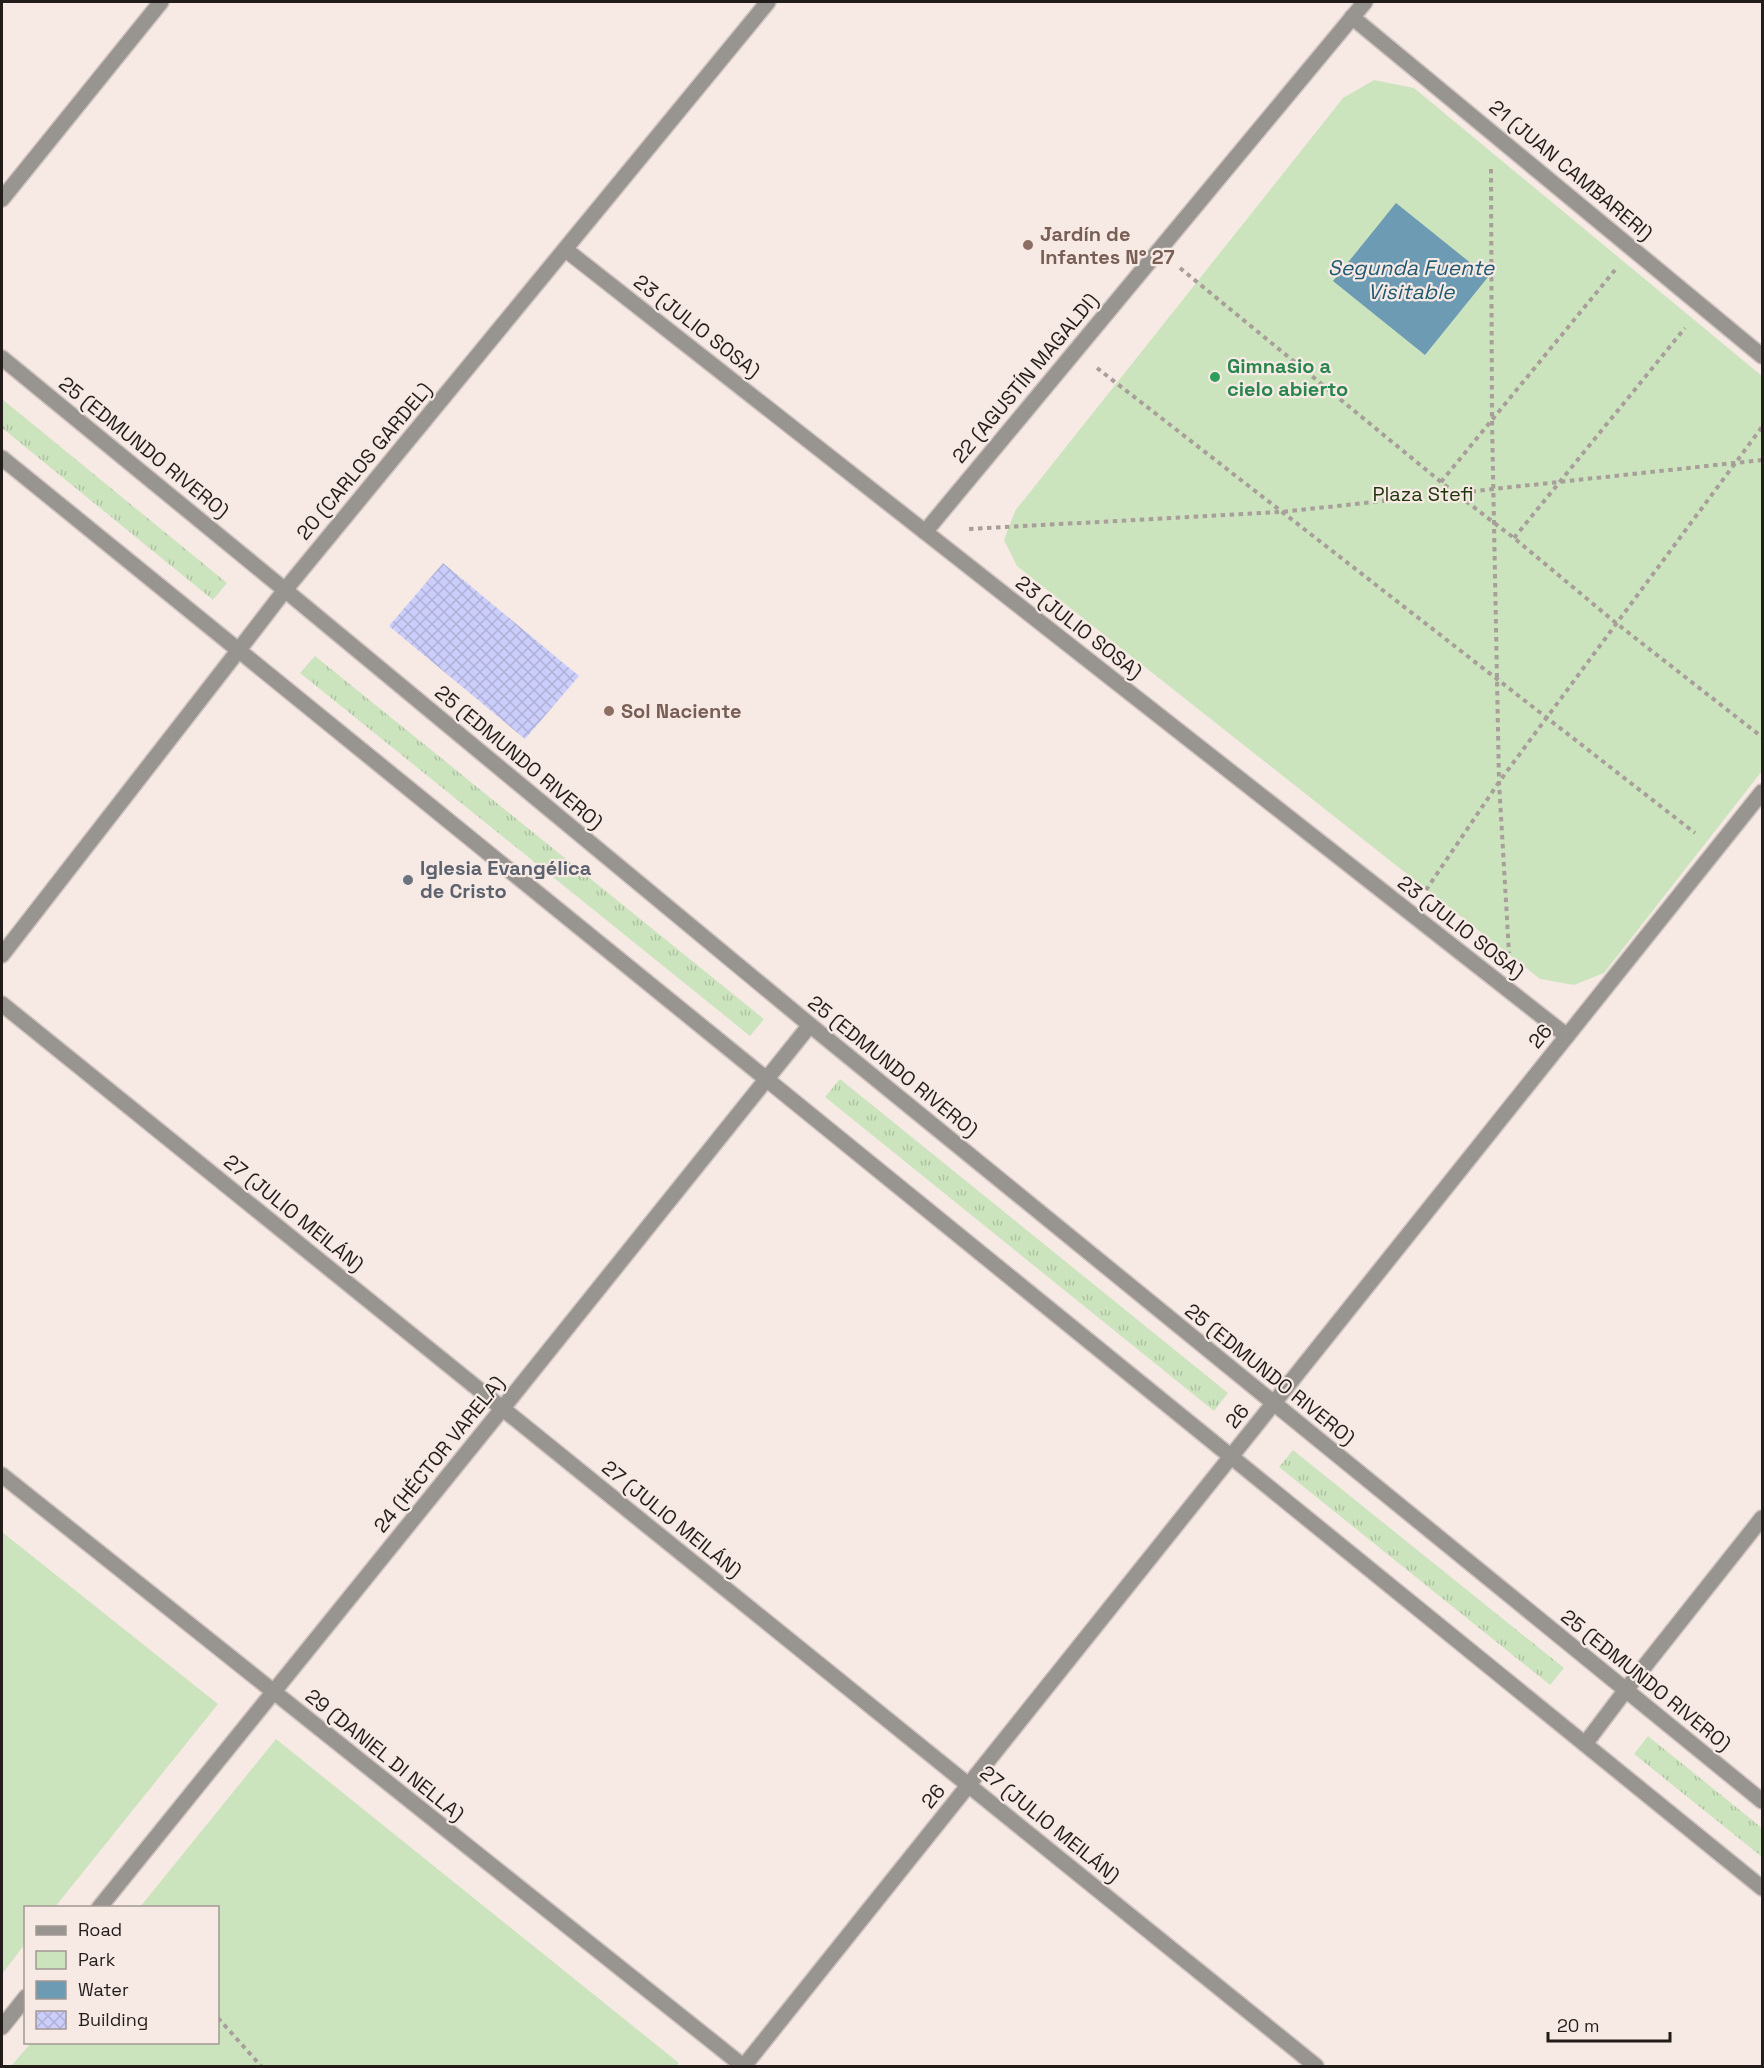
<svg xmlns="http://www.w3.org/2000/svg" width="1764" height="2068" font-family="'Space Grotesk',sans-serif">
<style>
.grass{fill:url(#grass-tufts)}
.park{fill:#cce4be}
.water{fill:#6c9bb3}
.building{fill:url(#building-cross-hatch)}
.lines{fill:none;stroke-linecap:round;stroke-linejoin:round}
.minor-casing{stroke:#d1c5c1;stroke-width:18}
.tertiary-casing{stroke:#d1c5c1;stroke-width:18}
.path{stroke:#a89e9a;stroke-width:4;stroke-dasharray:4.5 4.5;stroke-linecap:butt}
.minor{stroke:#989490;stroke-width:15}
.tertiary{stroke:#989490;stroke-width:15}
.education-dot{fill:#8d6e63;stroke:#f7eae5;stroke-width:2}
.leisure-dot{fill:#2e9e5b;stroke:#f7eae5;stroke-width:2}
.worship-dot{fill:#6b7280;stroke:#f7eae5;stroke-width:2}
.labels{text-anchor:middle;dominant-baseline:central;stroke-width:4.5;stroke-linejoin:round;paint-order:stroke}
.street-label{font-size:20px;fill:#221d1b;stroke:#f7eae5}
.education-label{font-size:20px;font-weight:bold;fill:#785e54;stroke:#f7eae5;text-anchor:start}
.leisure-label{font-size:20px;font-weight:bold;fill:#27864d;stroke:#f7eae5;text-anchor:start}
.park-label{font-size:20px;fill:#1e350a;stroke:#f7eae5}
.worship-label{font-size:20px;font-weight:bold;fill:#5b616d;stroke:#f7eae5;text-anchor:start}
.water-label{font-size:21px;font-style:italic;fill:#1f5a74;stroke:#f7eae5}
</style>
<defs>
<pattern id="grass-tufts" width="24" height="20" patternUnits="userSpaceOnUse" patternTransform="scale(1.5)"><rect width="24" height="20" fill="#cce4be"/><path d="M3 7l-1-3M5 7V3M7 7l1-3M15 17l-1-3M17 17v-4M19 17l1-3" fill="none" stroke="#afc3a3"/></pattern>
<pattern id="building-cross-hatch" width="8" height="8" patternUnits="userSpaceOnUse" patternTransform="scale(1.5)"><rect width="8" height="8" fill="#cbcefa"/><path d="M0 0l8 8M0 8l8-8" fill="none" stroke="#aeb0d6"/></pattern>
</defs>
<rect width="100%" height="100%" fill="#f7eae5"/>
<!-- grass -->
<g class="grass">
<polygon points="2,399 227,583 213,600 2,428"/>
<polygon points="315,656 764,1019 750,1036 300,673"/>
<polygon points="840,1079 1228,1393 1214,1411 825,1097"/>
<polygon points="1293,1450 1564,1668 1550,1685 1279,1467"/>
<polygon points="1648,1736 1762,1828 1762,1857 1634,1754"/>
</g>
<!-- park -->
<g class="park">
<polygon points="1374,80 1414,88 1762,376 1762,771 1604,973 1574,985 1540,979 1017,566 1004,540 1015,511 1343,98"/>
<polygon points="2,1532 218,1704 55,1907 26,1908 25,1944 2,1974"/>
<polygon points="276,1739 679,2063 676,2066 11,2066 31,2043 218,2042 218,1908 140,1907"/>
</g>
<!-- water -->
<polygon class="water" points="1396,203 1488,277 1425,355 1333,281"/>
<!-- building -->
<polygon class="building" points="443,563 579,676 525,739 389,626"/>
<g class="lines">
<defs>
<g id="minor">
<polyline points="1352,17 1762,356"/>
<polyline points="2,199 161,2"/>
<polyline points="566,250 1567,1036"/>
<polyline points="925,532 1365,2"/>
<polyline points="2,955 238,651"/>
<polyline points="2,1004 1316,2066"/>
<polyline points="2,1475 743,2066"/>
<polyline points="1585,1744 1625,1691 1762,1518"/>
<polyline points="99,1908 502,1409 810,1025"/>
<polyline points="2,2027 26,1997"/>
<polyline points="744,2066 1762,792"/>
</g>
<g id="tertiary">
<polyline points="2,358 285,590 810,1025 1762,1801"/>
<polyline points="2,458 1762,1888"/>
<polyline points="238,651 285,590 768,2"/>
</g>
</defs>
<!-- minor casing -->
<use href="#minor" class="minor-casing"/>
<!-- tertiary casing -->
<use href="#tertiary" class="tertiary-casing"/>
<!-- path -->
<g class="path">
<polyline points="1491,169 1492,421 1499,782 1509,953"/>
<polyline points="1180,268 1441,482 1514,538 1616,623 1762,737"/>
<polyline points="1097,368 1695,833"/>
<polyline points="1441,482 1615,270"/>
<polyline points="969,529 1281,512 1762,460"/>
<polyline points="1514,538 1685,328"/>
<polyline points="1426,890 1499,782 1762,427"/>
<polyline points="218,2018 261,2066"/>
</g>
<!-- minor -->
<use href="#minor" class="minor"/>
<!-- tertiary -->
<use href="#tertiary" class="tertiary"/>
</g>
<!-- markers -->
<g class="education-dot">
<circle cx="1028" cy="245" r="6"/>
<circle cx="609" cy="711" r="6"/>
</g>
<circle class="leisure-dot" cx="1215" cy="377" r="6"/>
<circle class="worship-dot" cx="408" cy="880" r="6"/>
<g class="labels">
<!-- street labels -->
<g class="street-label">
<text transform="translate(1571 170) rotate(40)">21 (JUAN CAMBARERI)</text>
<text transform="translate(697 326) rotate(38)">23 (JULIO SOSA)</text>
<text transform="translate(1025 378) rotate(-50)">22 (AGUSTÍN MAGALDI)</text>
<text transform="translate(144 447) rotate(39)">25 (EDMUNDO RIVERO)</text>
<text transform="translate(364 461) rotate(-50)">20 (CARLOS GARDEL)</text>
<text transform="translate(1079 627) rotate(38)">23 (JULIO SOSA)</text>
<text transform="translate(519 757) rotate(40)">25 (EDMUNDO RIVERO)</text>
<text transform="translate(1461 927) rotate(38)">23 (JULIO SOSA)</text>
<text transform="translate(1540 1036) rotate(-51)">26</text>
<text transform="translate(893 1066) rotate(39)">25 (EDMUNDO RIVERO)</text>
<text transform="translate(294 1213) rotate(39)">27 (JULIO MEILÁN)</text>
<text transform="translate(1270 1374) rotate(39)">25 (EDMUNDO RIVERO)</text>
<text transform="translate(1237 1416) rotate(-51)">26</text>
<text transform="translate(439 1454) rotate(-51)">24 (HÉCTOR VARELA)</text>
<text transform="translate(672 1519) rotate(39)">27 (JULIO MEILÁN)</text>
<text transform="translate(1646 1680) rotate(39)">25 (EDMUNDO RIVERO)</text>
<text transform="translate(385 1755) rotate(39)">29 (DANIEL DI NELLA)</text>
<text transform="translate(933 1796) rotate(-51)">26</text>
<text transform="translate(1050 1824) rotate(39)">27 (JULIO MEILÁN)</text>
</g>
<!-- education labels -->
<g class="education-label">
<text x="1040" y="234">Jardín de<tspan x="1040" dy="23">Infantes N° 27</tspan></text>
<text x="621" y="711">Sol Naciente</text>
</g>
<!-- leisure labels -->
<g class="leisure-label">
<text x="1227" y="366">Gimnasio a<tspan x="1227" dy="23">cielo abierto</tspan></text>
</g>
<!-- park labels -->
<g class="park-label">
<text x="1423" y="494">Plaza Stefi</text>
</g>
<!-- worship labels -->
<g class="worship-label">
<text x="420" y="868">Iglesia Evangélica<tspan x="420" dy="23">de Cristo</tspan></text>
</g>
<!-- water labels -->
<g class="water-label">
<text x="1411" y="267">Segunda Fuente<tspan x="1411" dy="24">Visitable</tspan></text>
</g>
</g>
<!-- border -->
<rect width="1764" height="2068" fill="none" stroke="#221d1b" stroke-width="6"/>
<!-- legend -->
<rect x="24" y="1906" width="195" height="138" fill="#f7eae5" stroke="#a29894" stroke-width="1.5"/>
<rect x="36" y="1926" width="30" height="9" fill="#989490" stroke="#a29894" stroke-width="1.5"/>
<text x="78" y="1936" font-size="18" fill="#221d1b">Road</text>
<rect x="36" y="1951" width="30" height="18" fill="#cce4be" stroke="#a29894" stroke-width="1.5"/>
<text x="78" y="1966" font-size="18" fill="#221d1b">Park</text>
<rect x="36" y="1981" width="30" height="18" fill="#6c9bb3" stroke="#a29894" stroke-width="1.5"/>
<text x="78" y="1996" font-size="18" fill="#221d1b">Water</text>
<rect x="36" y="2011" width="30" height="18" fill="url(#building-cross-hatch)" stroke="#a29894" stroke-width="1.5"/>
<text x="78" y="2026" font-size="18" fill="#221d1b">Building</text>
<!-- scale -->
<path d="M1548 2032v9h122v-9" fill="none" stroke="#221d1b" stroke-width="3"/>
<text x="1557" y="2032" font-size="18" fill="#221d1b" stroke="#f7eae5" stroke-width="4.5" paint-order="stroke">20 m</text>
</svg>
